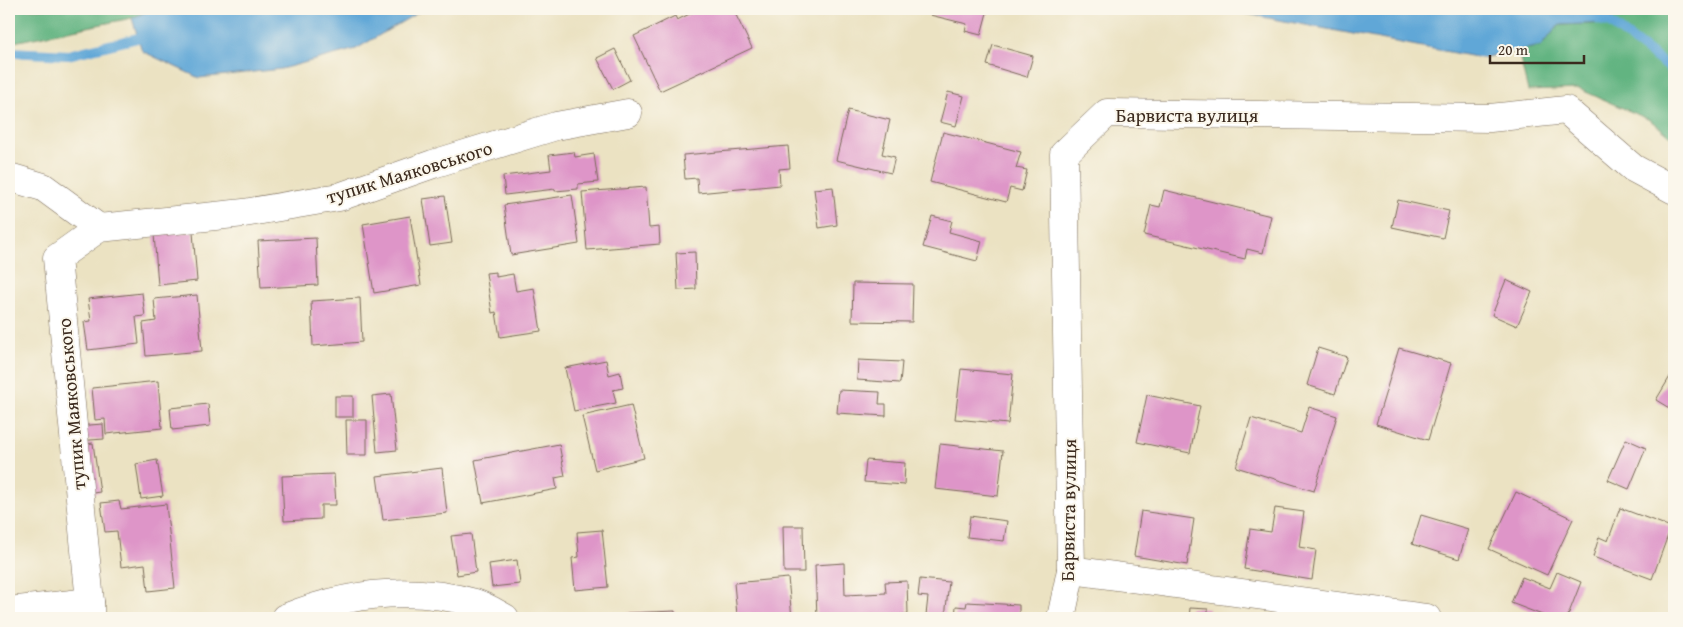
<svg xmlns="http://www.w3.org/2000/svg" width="1683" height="627" font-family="'Gentium Book Plus',serif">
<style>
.forest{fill:#62b481;stroke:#4e6f50}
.water{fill:#60a7d7;stroke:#4e687a}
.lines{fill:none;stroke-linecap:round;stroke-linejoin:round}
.stream{stroke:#60a7d7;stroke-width:10}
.building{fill:#de95c8}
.street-casing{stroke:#796a57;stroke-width:29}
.street{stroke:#fff;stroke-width:28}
.labels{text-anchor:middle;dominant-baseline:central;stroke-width:4;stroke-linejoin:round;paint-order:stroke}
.street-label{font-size:19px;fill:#3b2a1e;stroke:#fbf7ec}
</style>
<rect width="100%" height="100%" fill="#fbf7ec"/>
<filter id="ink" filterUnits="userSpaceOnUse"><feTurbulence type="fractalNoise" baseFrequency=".02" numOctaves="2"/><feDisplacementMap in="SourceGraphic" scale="10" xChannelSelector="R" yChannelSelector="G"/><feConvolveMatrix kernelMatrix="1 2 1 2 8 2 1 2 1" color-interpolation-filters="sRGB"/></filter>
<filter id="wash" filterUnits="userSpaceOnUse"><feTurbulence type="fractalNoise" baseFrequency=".0096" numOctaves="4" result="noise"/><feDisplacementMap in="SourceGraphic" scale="20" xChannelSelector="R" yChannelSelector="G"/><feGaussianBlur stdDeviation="1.12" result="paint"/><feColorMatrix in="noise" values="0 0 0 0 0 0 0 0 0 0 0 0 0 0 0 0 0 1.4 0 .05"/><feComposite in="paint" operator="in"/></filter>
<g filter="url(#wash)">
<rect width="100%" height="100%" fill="#ebe2c2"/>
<!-- forest -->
<g class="forest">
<polygon points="9,9 153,9 132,18 9,43"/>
<polygon points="1615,9 1674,9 1674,139 1650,120 1579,89 1528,91 1518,50 1541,46 1559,25 1610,23"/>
</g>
<!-- water -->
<g class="water">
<polygon points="153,9 424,9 356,49 281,69 199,78 142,51 132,18"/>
<polygon points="1230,9 1615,9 1610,23 1559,25 1541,46 1481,58 1231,11"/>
</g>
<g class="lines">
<!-- stream -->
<g class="stream">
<polyline points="1599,20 1610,23 1674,71"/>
<polyline points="9,52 68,55 150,35"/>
</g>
</g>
<g id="blocks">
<!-- building -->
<g class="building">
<polygon points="700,9 733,9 752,48 660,91 634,36 675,16 677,20"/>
<polygon points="932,9 988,9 981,35 965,31 967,24 930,15"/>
<polygon points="993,45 1033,56 1027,77 987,65"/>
<polygon points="615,49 630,80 613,89 597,58"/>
<polygon points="948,92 964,96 956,126 940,122"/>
<polygon points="848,110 890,120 882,154 895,157 891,173 836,160"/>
<polygon points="943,132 1021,152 1016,168 1027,170 1022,191 1010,188 1006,202 930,182"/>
<polygon points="788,146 790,168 779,169 780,185 698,193 697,178 685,179 683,155"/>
<polygon points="574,152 575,157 594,154 598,182 578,184 578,189 555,191 555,189 505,195 503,176 551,170 549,155"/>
<polygon points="646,187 649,228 659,227 660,244 587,250 582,192"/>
<polygon points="833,187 837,225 819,228 814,189"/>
<polygon points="1164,190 1271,216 1263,253 1247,249 1245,259 1144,235 1151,205 1160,207"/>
<polygon points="572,195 579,244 511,255 504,205"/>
<polygon points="445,196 452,243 430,246 423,199"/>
<polygon points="1398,200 1449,211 1443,238 1392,227"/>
<polygon points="410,216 421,285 374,293 363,224"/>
<polygon points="932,216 952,221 949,232 982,241 977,261 923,247"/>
<polygon points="193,232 197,281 158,285 154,234"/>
<polygon points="316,238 318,285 261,288 258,241"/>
<polygon points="695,252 696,289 678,290 676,253"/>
<polygon points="496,272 496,277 513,274 516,291 534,288 541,331 500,337 496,312 492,313 486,273"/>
<polygon points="1506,280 1532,292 1517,326 1492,315"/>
<polygon points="853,283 913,284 912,322 852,321"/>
<polygon points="142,293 145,316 136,317 139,344 88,350 84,322 91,321 88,299"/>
<polygon points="197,295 202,351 146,356 143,323 156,321 154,299"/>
<polygon points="360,298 362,342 313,346 311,301"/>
<polygon points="1318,348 1347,357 1335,394 1307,385"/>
<polygon points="1399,348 1451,363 1428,440 1376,424"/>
<polygon points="606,360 609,375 620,372 623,388 613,390 616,403 574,411 565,368"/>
<polygon points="858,360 902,362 900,383 857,380"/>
<polygon points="961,369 1013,374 1008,424 955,419"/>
<polygon points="1674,370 1674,411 1656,400"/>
<polygon points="158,381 162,428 106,434 105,419 95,420 92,388"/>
<polygon points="839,390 880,392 879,404 886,404 886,416 837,413"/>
<polygon points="391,394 397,450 377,452 372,396"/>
<polygon points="1147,395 1200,406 1190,453 1137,442"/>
<rect x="335" y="396" width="18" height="21"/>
<polygon points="208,404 210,426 172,430 170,408"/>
<polygon points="631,405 644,458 595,470 582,416"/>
<polygon points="1309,407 1337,416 1314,491 1236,467 1251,418 1301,433"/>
<polygon points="346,420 367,420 367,455 347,455"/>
<polygon points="103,424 104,439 77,441 76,426"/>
<polygon points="1626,439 1646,448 1629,489 1608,480"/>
<polygon points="93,443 100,492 86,494 79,445"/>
<polygon points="559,444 565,476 555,478 557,489 483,503 475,460"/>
<polygon points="940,444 1003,451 998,496 935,489"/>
<polygon points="157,460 163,496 141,499 136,464"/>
<polygon points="866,460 905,463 904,485 864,482"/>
<polygon points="442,468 447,513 383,520 377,476"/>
<polygon points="334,474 336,505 321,505 321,519 284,521 282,476"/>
<polygon points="1516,492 1573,519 1547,575 1489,549"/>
<polygon points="119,501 121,509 166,504 175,588 148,591 145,564 121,567 117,531 105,532 101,503"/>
<polygon points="1275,508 1304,512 1299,547 1316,550 1312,580 1244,569 1250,529 1271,532"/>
<polygon points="1620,508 1671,527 1652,579 1593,557 1599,537 1608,541"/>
<polygon points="1141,511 1194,519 1187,565 1134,556"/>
<polygon points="1421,515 1468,529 1459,559 1412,544"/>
<polygon points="970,516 1007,521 1004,541 967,537"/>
<polygon points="783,526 803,526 804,572 784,572"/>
<polygon points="602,530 608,587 575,590 572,558 579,557 577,532"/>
<polygon points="471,534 476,572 457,575 451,536"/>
<polygon points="517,560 520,584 492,587 489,564"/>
<polygon points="844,563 845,595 886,593 885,582 907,581 908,614 878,616 878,618 817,617 815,565"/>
<polygon points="1557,572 1581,582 1567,618 1550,618 1511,603 1522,577 1550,588"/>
<polygon points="788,578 792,618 750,618 750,613 737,615 734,583"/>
<polygon points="920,579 949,582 945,617 926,615 928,597 918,596"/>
<polygon points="967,602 1019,605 1019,618 955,618 956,606 966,607"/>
<polygon points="1190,608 1208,609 1208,618 1189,618"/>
<polygon points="675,611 675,618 627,618 627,613"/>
</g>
</g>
</g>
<g filter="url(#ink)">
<use href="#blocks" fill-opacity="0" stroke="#796a57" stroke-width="1"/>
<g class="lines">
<defs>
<g id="street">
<polyline points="9,177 43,187 99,228"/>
<polyline points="1071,570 1427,618"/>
<polyline points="9,611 90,602"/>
<polyline points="90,618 90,602 57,258 99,228 244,213 339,197 433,164 556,126 628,113"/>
<path d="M285,618C346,593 410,585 475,603C485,606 496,613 505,618"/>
<polyline points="1061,618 1071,570 1064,154 1107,113 1490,118 1566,110 1633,168 1674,190"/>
</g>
</defs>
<!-- street casing -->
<use href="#street" class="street-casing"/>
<!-- street -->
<use href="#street" class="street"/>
</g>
</g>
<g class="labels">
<!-- street labels -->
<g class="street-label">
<text x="1187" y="115">Барвиста вулиця</text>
<text transform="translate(409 172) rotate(-17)">тупик Маяковського</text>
<text transform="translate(71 404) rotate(-95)">тупик Маяковського</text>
<text transform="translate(1068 510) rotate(-89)">Барвиста вулиця</text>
</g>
</g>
<!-- margin -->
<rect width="1683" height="627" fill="none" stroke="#fbf7ec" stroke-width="30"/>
<!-- scale -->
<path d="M1490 55v8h94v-8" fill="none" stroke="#3b2a1e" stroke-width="2.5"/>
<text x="1498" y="55" font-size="15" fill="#3b2a1e" stroke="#fbf7ec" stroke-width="4" paint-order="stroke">20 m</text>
</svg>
